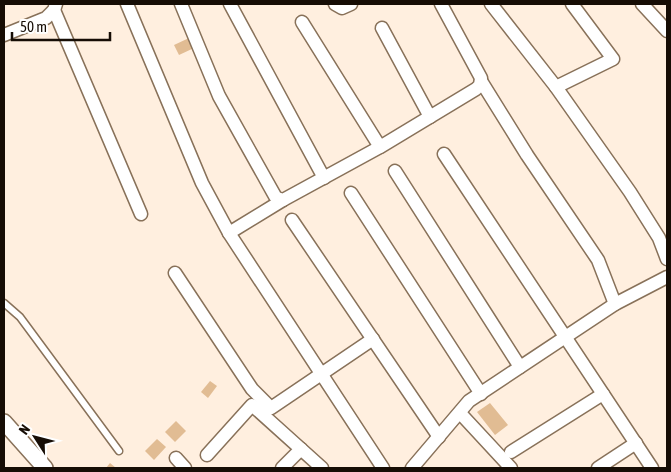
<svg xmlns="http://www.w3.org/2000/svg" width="671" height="472" font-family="'Asap Condensed',sans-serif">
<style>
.building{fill:#e1bc93}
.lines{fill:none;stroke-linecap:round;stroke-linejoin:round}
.service-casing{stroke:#887159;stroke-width:9}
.minor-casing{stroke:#887159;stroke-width:15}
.tertiary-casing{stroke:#887159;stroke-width:18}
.service{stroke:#fff;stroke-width:6}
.minor{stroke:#fff;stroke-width:12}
.tertiary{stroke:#fff;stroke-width:15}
</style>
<rect width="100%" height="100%" fill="#ffefdf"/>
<!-- building -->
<g class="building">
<polygon points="189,38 194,48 179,55 174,45"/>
<polygon points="210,381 217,386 208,398 201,392"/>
<polygon points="490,403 508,425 495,435 477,412"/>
<polygon points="176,421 186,431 175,442 165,432"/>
<polygon points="157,439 166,447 154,460 145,451"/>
<polygon points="110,463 116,468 106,468"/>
</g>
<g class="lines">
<defs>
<polyline id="service" points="4,303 20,317 37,340 119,451"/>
<g id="minor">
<polyline points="127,4 202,183 229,233 383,468"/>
<polyline points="181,4 219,96 275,196 277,198 283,200 380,147 476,89 480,85 481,78 441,4"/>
<polyline points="230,4 324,178"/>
<polyline points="335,4 342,8 351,4"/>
<polyline points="491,4 556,87 613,59 572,4"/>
<polyline points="642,4 667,31"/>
<polyline points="54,10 141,214"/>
<polyline points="302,22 380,147"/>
<polyline points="382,28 430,117"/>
<polyline points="4,35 46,18 54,10 56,4"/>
<polyline points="481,81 527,155 598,260 615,304"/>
<polyline points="556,87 630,192 659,238 667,259"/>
<polyline points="444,154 652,468"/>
<polyline points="395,171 520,367"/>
<polyline points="351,193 481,394"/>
<polyline points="292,220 439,437"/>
<polyline points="229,233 283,200"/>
<polyline points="175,273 252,389 271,408 373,339"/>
<polyline points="460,413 511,468"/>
<polyline points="511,452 603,394"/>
<polyline points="207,455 252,405 322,468"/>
<polyline points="176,458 185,468"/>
<polyline points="282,468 301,449"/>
<polyline points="412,468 469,401 615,304 667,277"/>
<polyline points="598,468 636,443"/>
</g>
<polyline id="tertiary" points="4,422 45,468"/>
</defs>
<!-- service casing -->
<use href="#service" class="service-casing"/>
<!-- minor casing -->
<use href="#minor" class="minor-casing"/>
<!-- tertiary casing -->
<use href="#tertiary" class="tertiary-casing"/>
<!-- service -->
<use href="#service" class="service"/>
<!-- minor -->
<use href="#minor" class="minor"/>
<!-- tertiary -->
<use href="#tertiary" class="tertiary"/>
</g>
<!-- border -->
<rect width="671" height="472" fill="none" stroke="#160d05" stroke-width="10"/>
<!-- north arrow -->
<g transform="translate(35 437) rotate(306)" stroke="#ffffff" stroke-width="4" paint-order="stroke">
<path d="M0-4L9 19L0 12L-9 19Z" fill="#160d05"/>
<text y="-8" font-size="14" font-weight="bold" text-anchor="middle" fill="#160d05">N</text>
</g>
<!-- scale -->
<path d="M12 32v8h98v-8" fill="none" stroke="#160d05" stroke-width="2.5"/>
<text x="20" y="32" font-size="15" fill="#160d05" stroke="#ffffff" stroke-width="4" paint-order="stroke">50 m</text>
</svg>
